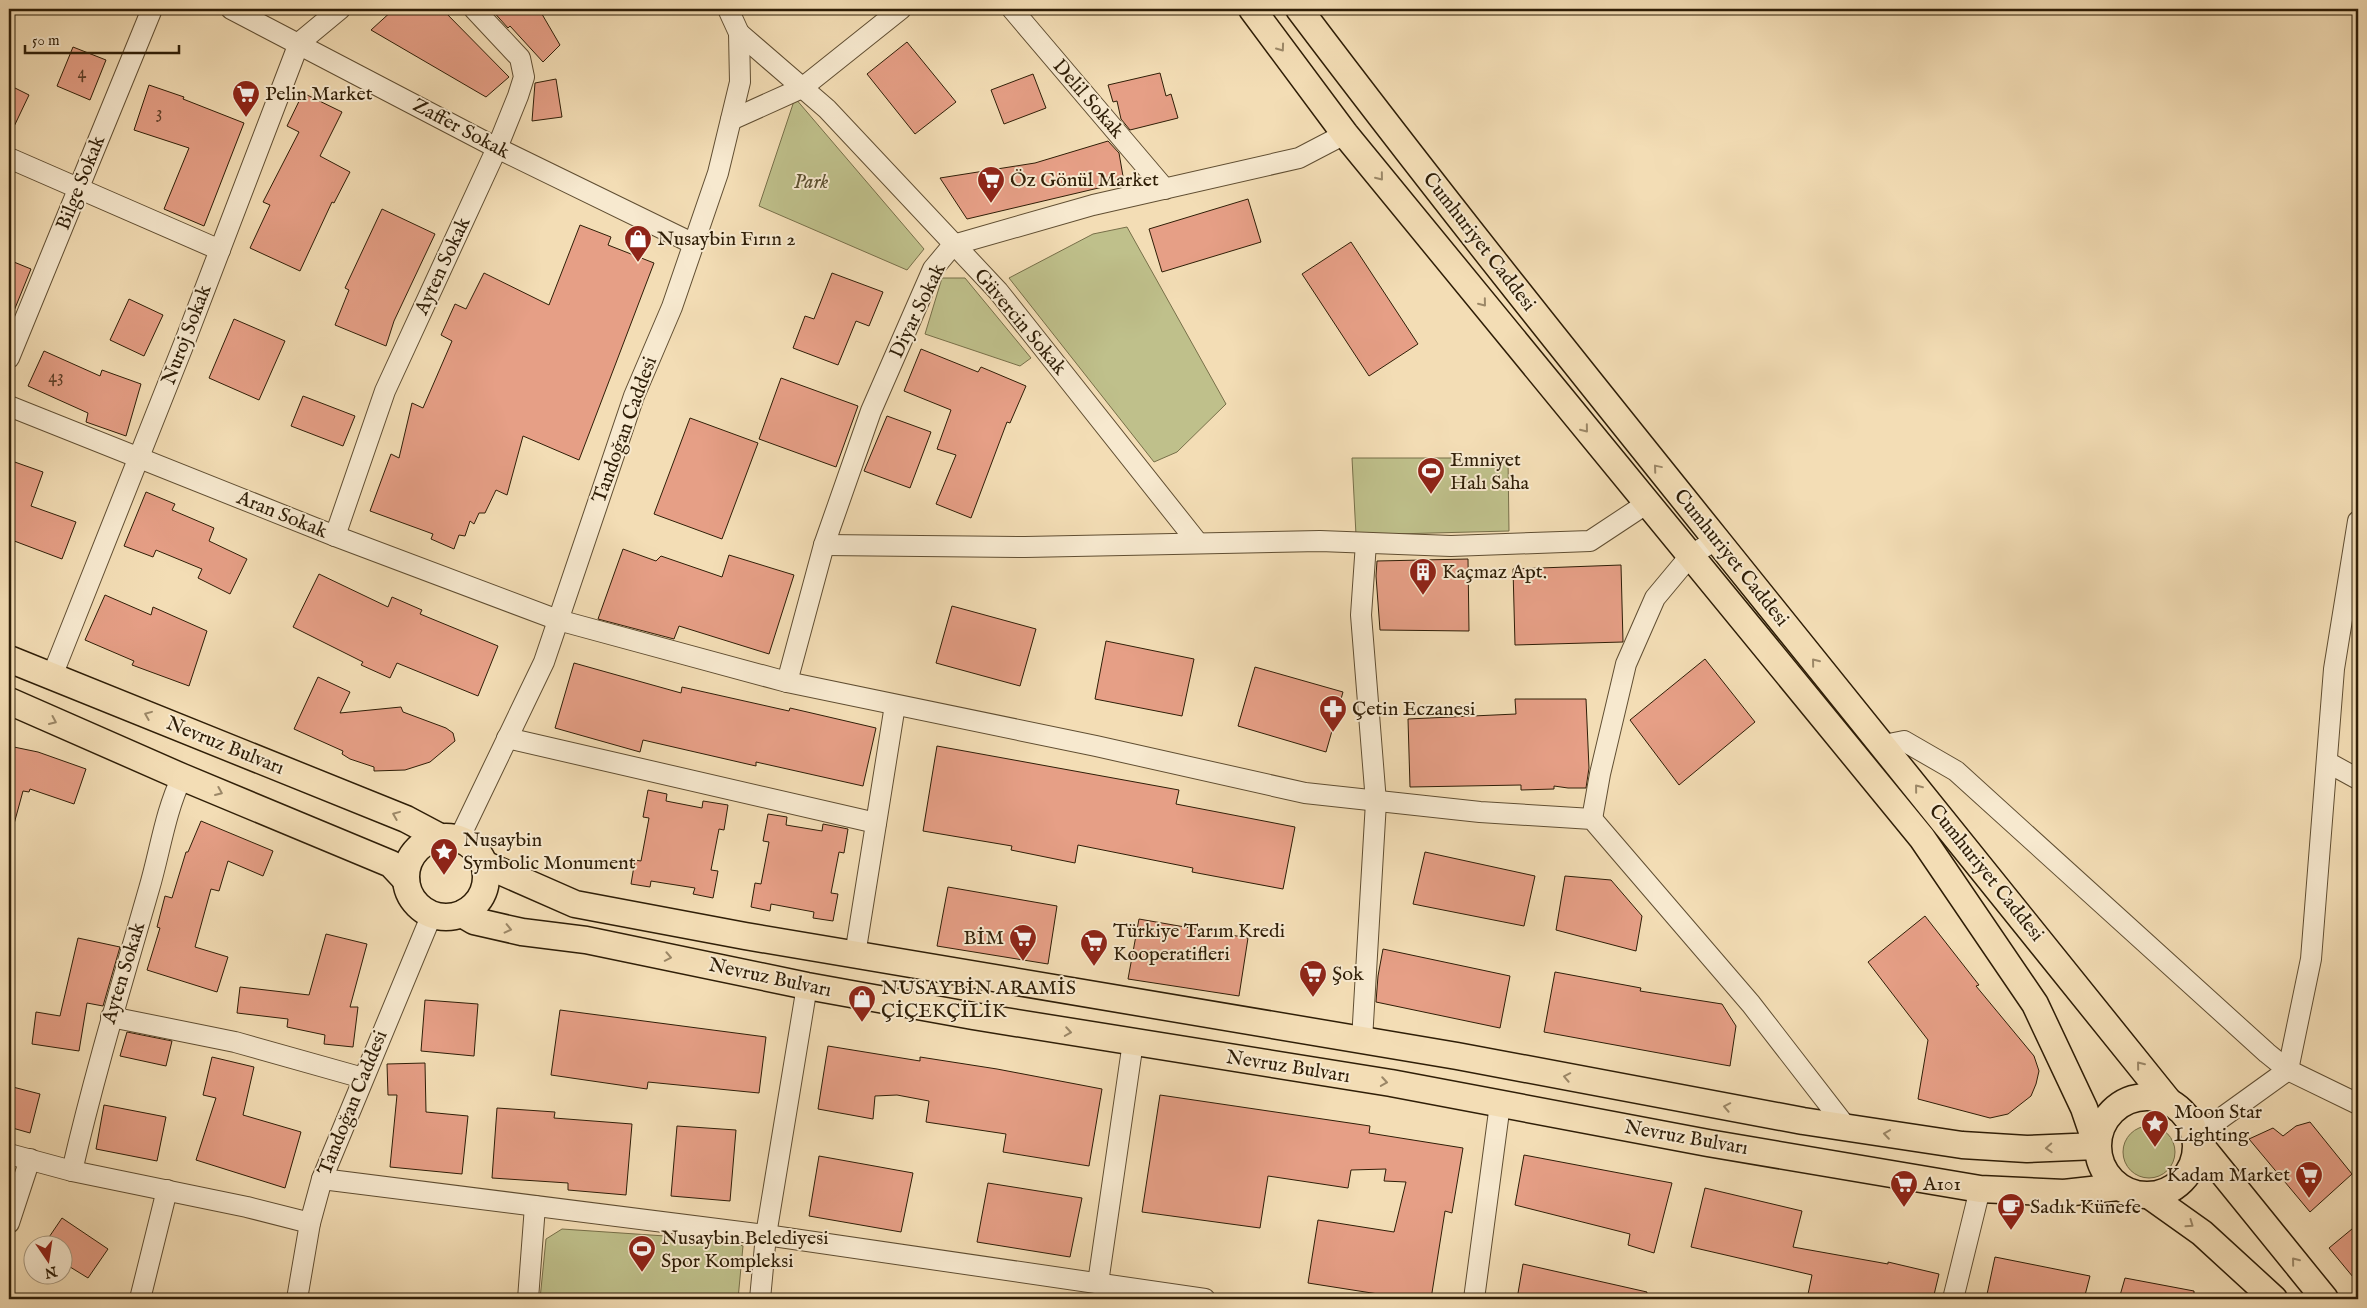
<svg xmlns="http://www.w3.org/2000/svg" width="2367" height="1308" font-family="'IM FELL English',serif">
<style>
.green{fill:#bfc08b;stroke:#776f49}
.building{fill:#e69f86;stroke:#2f1e07}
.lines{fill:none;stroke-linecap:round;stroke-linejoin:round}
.minor-casing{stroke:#604e32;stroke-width:22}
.major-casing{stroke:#2f1e07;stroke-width:29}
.minor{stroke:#f7e9cf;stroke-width:20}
.major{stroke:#f3ddb5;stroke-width:26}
.oneway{stroke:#9b8767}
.labels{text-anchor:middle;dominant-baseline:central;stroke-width:4;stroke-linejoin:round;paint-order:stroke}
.number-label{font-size:18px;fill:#5d3e27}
.poi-label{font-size:20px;fill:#2f1e07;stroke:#f7e9cf;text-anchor:start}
.street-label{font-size:20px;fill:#2f1e07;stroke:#f7e9cf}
.park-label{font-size:20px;font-style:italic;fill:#5a4f2f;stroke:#f7e9cf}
</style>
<rect width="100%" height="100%" fill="#f3ddb5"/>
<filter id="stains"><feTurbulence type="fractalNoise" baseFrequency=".004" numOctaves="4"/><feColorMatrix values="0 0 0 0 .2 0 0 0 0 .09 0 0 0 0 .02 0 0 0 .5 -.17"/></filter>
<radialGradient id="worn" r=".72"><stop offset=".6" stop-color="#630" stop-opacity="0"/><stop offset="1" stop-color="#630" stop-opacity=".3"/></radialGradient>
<!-- green -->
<g class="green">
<polygon points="795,98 924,249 907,270 759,206"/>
<polygon points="1127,227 1226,404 1177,452 1154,462 1009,278 1093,234"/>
<polygon points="942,278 965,278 1031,358 1020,366 925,334"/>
<polygon points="1352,458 1508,458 1509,531 1356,535"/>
<circle cx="2149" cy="1152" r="26"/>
<polygon points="562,1229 724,1240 743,1246 738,1299 540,1299 546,1239"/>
</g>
<!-- building -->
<g class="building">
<polygon points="394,9 442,9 509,77 486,97 371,30"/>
<polygon points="491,9 539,9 560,45 543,62 510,26 508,28"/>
<polygon points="907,42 956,102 915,134 867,74"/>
<polygon points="73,47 106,60 90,100 57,86"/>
<polygon points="1160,73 1166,96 1171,94 1178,118 1130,130 1121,119 1117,101 1113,102 1108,85"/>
<polygon points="1033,74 1046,108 1004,124 991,90"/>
<polygon points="556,79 562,117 532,121 535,83"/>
<polygon points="9,85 29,95 9,137"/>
<polygon points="149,85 184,97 183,99 244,123 204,226 164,209 189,148 134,130"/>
<polygon points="303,93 342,112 320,156 350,172 334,203 332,202 300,271 250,248 270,205 263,202 299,132 287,126"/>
<polygon points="1108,141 1119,153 1124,182 967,219 940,178 1035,163"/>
<polygon points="1248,199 1261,242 1162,272 1149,229"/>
<polygon points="382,209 435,234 394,321 386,346 335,325 349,290 345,288"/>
<polygon points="580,225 611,237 608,245 654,263 579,460 523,436 507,495 496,490 485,513 479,513 474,524 470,521 465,536 459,535 454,549 431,539 433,534 370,511 391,454 399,458 412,403 423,408 452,341 441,335 455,304 466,309 484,273 549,305"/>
<polygon points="1351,242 1418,344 1369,376 1302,274"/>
<polygon points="9,260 31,269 9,323"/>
<polygon points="832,273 883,292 869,326 856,321 838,365 793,348 805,316 814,319"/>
<polygon points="129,299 163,315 144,356 110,340"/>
<polygon points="234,319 285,341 259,400 209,378"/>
<polygon points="921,349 978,372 981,367 1026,386 1010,423 1007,422 971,518 936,504 956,455 937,449 951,410 904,391"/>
<polygon points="44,351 100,376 102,370 141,384 126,436 86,422 88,413 28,386"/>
<polygon points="781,378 858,406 836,467 759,439"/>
<polygon points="303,396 355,416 343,446 291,426"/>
<polygon points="887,416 931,432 910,488 864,471"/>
<polygon points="690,418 758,443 722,539 654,514"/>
<polygon points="9,460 43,472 31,506 76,522 62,559 9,539"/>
<polygon points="146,492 175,504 172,510 214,528 209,541 247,559 230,594 198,578 202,569 156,550 153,557 124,546"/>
<polygon points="623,549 656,561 661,556 722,577 729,555 794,575 769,654 679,626 674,639 598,619"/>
<polygon points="1468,559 1469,631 1380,630 1376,576 1377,561"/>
<polygon points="1621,565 1623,642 1515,645 1513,569"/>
<polygon points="319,574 388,607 392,597 422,610 420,614 498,646 478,696 397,663 390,678 361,665 363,662 293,627"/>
<polygon points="105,595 151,615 153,607 207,631 189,686 132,665 134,661 85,640"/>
<polygon points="952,606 1036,629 1020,686 936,663"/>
<polygon points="1106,641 1194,659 1182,716 1095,699"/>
<polygon points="1705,659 1755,722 1679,785 1630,720"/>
<polygon points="574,663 681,693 682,687 789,711 790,708 876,728 863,786 756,762 756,766 643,740 640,752 555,728"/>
<polygon points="1255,667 1343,692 1326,752 1238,726"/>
<polygon points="318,677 350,692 340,713 401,707 403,712 446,728 453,733 455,741 430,762 405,770 374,771 374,767 350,759 342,754 343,751 294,729"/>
<polygon points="1515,699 1586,699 1589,768 1586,788 1568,788 1554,786 1554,789 1521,790 1521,785 1410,787 1408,719 1516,714"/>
<polygon points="9,746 38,752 86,769 74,804 30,789 29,792 23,791 14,824 9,823"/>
<polygon points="937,746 1179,790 1176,804 1295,827 1283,889 1192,872 1193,868 1078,845 1075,863 1011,850 1012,846 923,831"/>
<polygon points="648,790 667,794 666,801 702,808 703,801 728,805 724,830 719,829 711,870 718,871 713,898 693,894 695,888 651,881 650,887 631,884 635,860 641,861 649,818 643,817"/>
<polygon points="768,814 787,817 786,825 822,831 823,824 848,829 844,853 839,852 831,893 838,894 833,921 813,918 814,912 771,904 770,911 751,907 755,883 761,884 769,842 763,841"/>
<polygon points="201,821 273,851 263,876 228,861 219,891 211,889 195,947 228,957 217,992 147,970 160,928 157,927 165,896 172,898 186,852 188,852"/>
<polygon points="1425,852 1535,876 1524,926 1413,904"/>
<polygon points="1565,876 1611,880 1642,916 1636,951 1556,930"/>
<polygon points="948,887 1057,906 1048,964 937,946"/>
<polygon points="1925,916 1979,985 1976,986 2034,1056 2039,1071 2036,1084 2031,1096 2008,1114 1990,1118 1918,1099 1928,1040 1868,962"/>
<polygon points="1139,919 1248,938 1239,996 1128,979"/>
<polygon points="326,934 367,944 350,1007 358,1007 353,1047 324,1044 325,1035 287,1027 288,1019 237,1013 240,987 309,995"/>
<polygon points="78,938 120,947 103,1006 87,1003 79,1051 32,1044 36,1012 60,1016"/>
<polygon points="1383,949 1510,976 1500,1028 1376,1002 1378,976"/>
<polygon points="1555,972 1641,988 1640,991 1722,1004 1736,1026 1730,1066 1544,1032"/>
<polygon points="425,1000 478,1004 474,1056 421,1051"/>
<polygon points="560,1010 766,1037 759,1093 648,1082 647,1089 551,1075"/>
<polygon points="127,1032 172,1041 166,1066 120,1056"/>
<polygon points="828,1046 920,1061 920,1057 997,1069 1102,1089 1089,1166 1003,1152 1006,1134 926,1122 929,1101 897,1095 875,1096 873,1119 818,1109"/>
<polygon points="212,1057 254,1067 243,1115 301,1132 285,1188 196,1160 216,1098 203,1095"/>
<polygon points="425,1063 426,1112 468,1116 462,1174 390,1167 397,1095 388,1095 387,1064"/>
<polygon points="9,1086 40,1094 30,1133 9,1127"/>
<polygon points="1160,1095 1370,1126 1369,1133 1463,1148 1452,1213 1445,1211 1431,1299 1410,1299 1308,1283 1318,1220 1394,1232 1406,1182 1384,1181 1386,1169 1351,1170 1348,1188 1268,1176 1260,1228 1142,1212"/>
<polygon points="104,1105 166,1117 157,1161 96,1149"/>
<polygon points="497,1108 555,1112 554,1118 632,1124 626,1195 568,1190 568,1183 492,1178"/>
<polygon points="2310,1122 2352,1174 2310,1212 2249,1139 2273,1128 2283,1136 2296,1126"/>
<polygon points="677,1126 736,1130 730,1201 671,1196"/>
<polygon points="1524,1155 1672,1183 1654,1253 1628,1245 1630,1234 1515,1205"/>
<polygon points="819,1156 913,1173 901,1232 809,1216"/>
<polygon points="988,1183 1082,1198 1070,1257 977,1242"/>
<polygon points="1705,1188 1802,1211 1793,1247 1888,1264 1888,1262 1939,1274 1933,1299 1807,1299 1812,1275 1691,1247"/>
<polygon points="62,1218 108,1249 88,1278 62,1262 62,1246 43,1246"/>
<polygon points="2358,1224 2358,1283 2329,1248"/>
<polygon points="1995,1257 2090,1276 2084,1299 1986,1299"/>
<polygon points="1523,1264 1647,1292 1646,1299 1517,1299"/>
<polygon points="2125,1278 2194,1291 2194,1299 2119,1299"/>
</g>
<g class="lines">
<defs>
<g id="minor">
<polyline points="231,9 497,148 694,244"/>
<polyline points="1012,9 1165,189"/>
<polyline points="739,33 827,109 998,291 1198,543"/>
<polyline points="731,120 802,88 901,9"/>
<polyline points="9,158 220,250"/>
<polyline points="9,358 152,9"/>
<polyline points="9,406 335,536 558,620 787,682 1096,746 1305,793 1480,812 1592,819 1751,1004 1847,1128"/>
<polyline points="335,536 385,391 497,148 518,96 524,77 520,58 474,9"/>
<polyline points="824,545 1025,547 1320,541 1451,546 1590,541 1646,504"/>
<polyline points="52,676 187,336 299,43 340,9"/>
<polyline points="787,682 824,545 871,411 933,269 953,245 1093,205 1299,158 1345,134"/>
<polyline points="507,738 876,823"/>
<polyline points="1884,745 1904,741 1956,771 2267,1053 2288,1070 2358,1104"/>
<polyline points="2327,762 2358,779"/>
<polyline points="1592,819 1600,774 1626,664 1655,598 1690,556 1717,539"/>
<polyline points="459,839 544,662 634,396 672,307 718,173 740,82 739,33 728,9"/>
<polyline points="855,955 895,705"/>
<polyline points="111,1017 235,1042 363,1078"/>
<polyline points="1362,1040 1376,802 1361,615 1366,543"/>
<polyline points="2192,1125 2213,1124 2288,1070 2311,959 2334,669 2358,521"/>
<polyline points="9,1154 72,1171 247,1207 310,1223"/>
<path d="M72,1171C94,1076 122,983 149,889C160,852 165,812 182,777"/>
<polyline points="322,1179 766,1235 1205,1299"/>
<polyline points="9,1223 30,1159"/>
<polyline points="1098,1283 1133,1042"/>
<polyline points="140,1299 167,1190"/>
<polyline points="297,1299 310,1223 322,1179 432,914"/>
<polyline points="528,1299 535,1206"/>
<polyline points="760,1299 766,1235 807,986"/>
<polyline points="1474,1299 1500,1104"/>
<polyline points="1953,1299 1980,1189"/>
</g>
<g id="major">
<path d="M1299,9C1434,188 1575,364 1716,539C1868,726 2019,914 2170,1103"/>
<polyline points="9,659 406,819 440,837"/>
<polyline points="9,701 182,777 391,864 406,880"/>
<circle cx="446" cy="877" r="40"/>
<polyline points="484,864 575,904 745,936 1457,1056 1803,1121 1962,1145 2027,1149 2097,1146 2084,1108 2035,1004 1922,838 1345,134 1252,9"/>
<polyline points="462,914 474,921 522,932 586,940 807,986 973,1016 1391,1083 1708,1143 1980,1189 2064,1193 2118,1187"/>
<circle cx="2147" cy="1146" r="49"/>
<polyline points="2197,1141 2325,1299"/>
<polyline points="2150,1196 2202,1233 2274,1299"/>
</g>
</defs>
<!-- minor casing -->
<use href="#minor" class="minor-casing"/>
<!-- major casing -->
<use href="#major" class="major-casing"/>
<!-- minor -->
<use href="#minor" class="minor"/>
<!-- major -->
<use href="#major" class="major"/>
</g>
<!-- one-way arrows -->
<defs><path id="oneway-chevron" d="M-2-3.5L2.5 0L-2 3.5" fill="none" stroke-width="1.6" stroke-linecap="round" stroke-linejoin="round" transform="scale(1.25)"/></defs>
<g class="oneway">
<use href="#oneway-chevron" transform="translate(1281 48) rotate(54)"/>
<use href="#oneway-chevron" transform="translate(1380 177) rotate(51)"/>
<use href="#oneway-chevron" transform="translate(1483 303) rotate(51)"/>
<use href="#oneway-chevron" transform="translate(1585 429) rotate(51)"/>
<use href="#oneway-chevron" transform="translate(1657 468) rotate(-130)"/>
<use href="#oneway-chevron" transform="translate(1815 662) rotate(-129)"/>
<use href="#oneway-chevron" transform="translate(148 715) rotate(-158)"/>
<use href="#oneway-chevron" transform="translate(53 721) rotate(24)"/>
<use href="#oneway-chevron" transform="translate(1918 788) rotate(-129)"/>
<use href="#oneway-chevron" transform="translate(219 792) rotate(23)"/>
<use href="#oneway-chevron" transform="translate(396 815) rotate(-158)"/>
<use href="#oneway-chevron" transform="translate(508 929) rotate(13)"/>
<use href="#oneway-chevron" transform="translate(668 957) rotate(11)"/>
<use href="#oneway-chevron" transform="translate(1068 1032) rotate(9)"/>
<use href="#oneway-chevron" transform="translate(2140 1065) rotate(-129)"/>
<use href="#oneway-chevron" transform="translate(1567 1077) rotate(-169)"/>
<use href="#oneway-chevron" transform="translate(1384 1082) rotate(9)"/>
<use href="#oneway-chevron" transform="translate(1727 1107) rotate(-169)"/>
<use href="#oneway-chevron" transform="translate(1887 1134) rotate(-172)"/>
<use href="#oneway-chevron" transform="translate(2049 1148) rotate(177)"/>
<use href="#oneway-chevron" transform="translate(2190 1224) rotate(35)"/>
<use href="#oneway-chevron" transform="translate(2295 1261) rotate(-129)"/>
</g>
<!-- icons -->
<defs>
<symbol id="supermarket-pin" viewBox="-11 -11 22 30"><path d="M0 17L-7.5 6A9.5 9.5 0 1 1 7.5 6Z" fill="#8f2418" stroke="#f7e9cf"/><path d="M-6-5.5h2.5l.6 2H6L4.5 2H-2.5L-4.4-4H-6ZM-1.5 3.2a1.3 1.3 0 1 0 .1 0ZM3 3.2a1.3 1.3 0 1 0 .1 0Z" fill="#fff"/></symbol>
<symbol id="shop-pin" viewBox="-11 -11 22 30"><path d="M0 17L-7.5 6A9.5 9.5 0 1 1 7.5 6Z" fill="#8f2418" stroke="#f7e9cf"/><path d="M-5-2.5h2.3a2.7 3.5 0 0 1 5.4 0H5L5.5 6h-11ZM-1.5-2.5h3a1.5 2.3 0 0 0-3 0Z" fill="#fff"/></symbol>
<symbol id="stadium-pin" viewBox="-11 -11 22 30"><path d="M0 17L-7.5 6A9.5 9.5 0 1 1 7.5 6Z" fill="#8f2418" stroke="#f7e9cf"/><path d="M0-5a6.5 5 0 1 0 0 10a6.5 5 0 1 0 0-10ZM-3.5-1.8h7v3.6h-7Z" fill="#fff"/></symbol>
<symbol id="building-pin" viewBox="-11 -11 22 30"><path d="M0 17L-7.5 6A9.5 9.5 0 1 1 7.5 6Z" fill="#8f2418" stroke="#f7e9cf"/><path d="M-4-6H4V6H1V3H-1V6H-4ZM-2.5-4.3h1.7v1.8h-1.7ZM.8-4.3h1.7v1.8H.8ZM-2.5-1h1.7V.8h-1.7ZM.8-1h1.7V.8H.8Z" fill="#fff"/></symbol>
<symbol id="pharmacy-pin" viewBox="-11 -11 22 30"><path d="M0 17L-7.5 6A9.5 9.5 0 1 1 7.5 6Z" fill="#8f2418" stroke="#f7e9cf"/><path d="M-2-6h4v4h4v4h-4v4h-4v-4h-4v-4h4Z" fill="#fff"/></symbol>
<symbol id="sight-pin" viewBox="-11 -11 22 30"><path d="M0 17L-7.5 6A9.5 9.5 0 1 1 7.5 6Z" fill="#8f2418" stroke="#f7e9cf"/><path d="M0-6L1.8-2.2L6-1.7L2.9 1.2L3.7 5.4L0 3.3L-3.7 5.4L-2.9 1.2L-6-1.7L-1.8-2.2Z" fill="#fff"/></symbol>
<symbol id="cafe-pin" viewBox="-11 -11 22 30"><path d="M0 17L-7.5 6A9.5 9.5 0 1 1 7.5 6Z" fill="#8f2418" stroke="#f7e9cf"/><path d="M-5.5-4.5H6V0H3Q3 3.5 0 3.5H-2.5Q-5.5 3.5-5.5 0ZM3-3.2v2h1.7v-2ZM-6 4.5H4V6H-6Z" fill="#fff"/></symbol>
</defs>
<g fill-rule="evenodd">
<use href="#supermarket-pin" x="230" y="78" width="32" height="43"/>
<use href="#supermarket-pin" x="975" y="164" width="32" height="43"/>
<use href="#shop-pin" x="622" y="223" width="32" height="43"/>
<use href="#stadium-pin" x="1415" y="455" width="32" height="43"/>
<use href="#building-pin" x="1407" y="556" width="32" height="43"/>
<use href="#pharmacy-pin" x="1317" y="693" width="32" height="43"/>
<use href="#sight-pin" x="428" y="836" width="32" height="43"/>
<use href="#supermarket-pin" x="1007" y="922" width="32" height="43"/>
<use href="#supermarket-pin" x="1078" y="927" width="32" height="43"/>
<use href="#supermarket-pin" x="1297" y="958" width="32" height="43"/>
<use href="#shop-pin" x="846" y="983" width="32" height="43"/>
<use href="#sight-pin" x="2139" y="1108" width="32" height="43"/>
<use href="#supermarket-pin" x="2293" y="1159" width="32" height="43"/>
<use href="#supermarket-pin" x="1888" y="1168" width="32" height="43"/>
<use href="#cafe-pin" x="1995" y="1191" width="32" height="43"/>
<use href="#stadium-pin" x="626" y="1233" width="32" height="43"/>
</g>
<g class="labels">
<!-- number labels -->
<g class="number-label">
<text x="82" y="73">4</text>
<text x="159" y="113">3</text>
<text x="56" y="377">43</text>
</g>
<!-- poi labels -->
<g class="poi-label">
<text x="265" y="94">Pelin Market</text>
<text x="1010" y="180">Öz Gönül Market</text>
<text x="657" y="239">Nusaybin Fırın 2</text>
<text x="1450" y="460">Emniyet<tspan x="1450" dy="23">Halı Saha</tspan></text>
<text x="1442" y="572">Kaçmaz Apt.</text>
<text x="1352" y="709">Çetin Eczanesi</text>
<text x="463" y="840">Nusaybin<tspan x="463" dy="23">Symbolic Monument</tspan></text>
<text x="1113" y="931">Türkiye Tarım Kredi<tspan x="1113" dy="23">Kooperatifleri</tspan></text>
<text x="1004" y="938" text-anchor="end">BİM</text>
<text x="1332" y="974">Şok</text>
<text x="881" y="988">NUSAYBİN ARAMİS<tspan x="881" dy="23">ÇİÇEKÇİLİK</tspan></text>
<text x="2174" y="1112">Moon Star<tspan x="2174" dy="23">Lighting</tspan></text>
<text x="2290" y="1175" text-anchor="end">Kadam Market</text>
<text x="1923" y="1184">A101</text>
<text x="2030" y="1207">Sadık Künefe</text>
<text x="661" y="1238">Nusaybin Belediyesi<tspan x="661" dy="23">Spor Kompleksi</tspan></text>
</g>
<!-- street labels -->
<g class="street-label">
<text transform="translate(1088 99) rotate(49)">Delil Sokak</text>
<text transform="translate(461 129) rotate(28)">Zaffer Sokak</text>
<text transform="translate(81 183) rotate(-68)">Bilge Sokak</text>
<text transform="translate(1479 242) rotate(52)">Cumhuriyet Caddesi</text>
<text transform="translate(443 266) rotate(-65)">Ayten Sokak</text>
<text transform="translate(918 311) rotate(-64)">Diyar Sokak</text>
<text transform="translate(1020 322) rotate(50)">Güvercin Sokak</text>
<text transform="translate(187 335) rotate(-69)">Nuroj Sokak</text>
<text transform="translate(625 430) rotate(-70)">Tandoğan Caddesi</text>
<text transform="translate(282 515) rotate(22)">Aran Sokak</text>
<text transform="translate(1731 558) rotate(51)">Cumhuriyet Caddesi</text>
<text transform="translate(225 746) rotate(22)">Nevruz Bulvarı</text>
<text transform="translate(1986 873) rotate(51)">Cumhuriyet Caddesi</text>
<text transform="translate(124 973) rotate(-73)">Ayten Sokak</text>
<text transform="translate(770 978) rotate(12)">Nevruz Bulvarı</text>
<text transform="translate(1288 1067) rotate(9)">Nevruz Bulvarı</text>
<text transform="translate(353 1103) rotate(-68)">Tandoğan Caddesi</text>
<text transform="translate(1686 1138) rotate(10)">Nevruz Bulvarı</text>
</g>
<!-- park labels -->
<g class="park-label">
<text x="811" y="182">Park</text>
</g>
</g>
<!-- margin -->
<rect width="2367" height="1308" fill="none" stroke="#f3ddb5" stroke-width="30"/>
<rect x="10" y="10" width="2347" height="1288" fill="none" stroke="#2f1e07" stroke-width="2.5"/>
<rect x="15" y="15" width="2337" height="1278" fill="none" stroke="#2f1e07"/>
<!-- north arrow -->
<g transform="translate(48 1260) rotate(167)"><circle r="24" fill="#f7e9cf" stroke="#a7987f"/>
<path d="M0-4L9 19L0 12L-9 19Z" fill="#8f2418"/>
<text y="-8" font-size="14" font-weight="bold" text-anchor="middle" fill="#2f1e07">N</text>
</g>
<!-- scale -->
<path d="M25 45v8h154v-8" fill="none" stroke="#2f1e07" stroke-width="2.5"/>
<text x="32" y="45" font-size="15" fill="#2f1e07" stroke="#f7e9cf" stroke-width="4" paint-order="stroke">50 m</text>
<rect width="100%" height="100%" filter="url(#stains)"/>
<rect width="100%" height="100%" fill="url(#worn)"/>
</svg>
